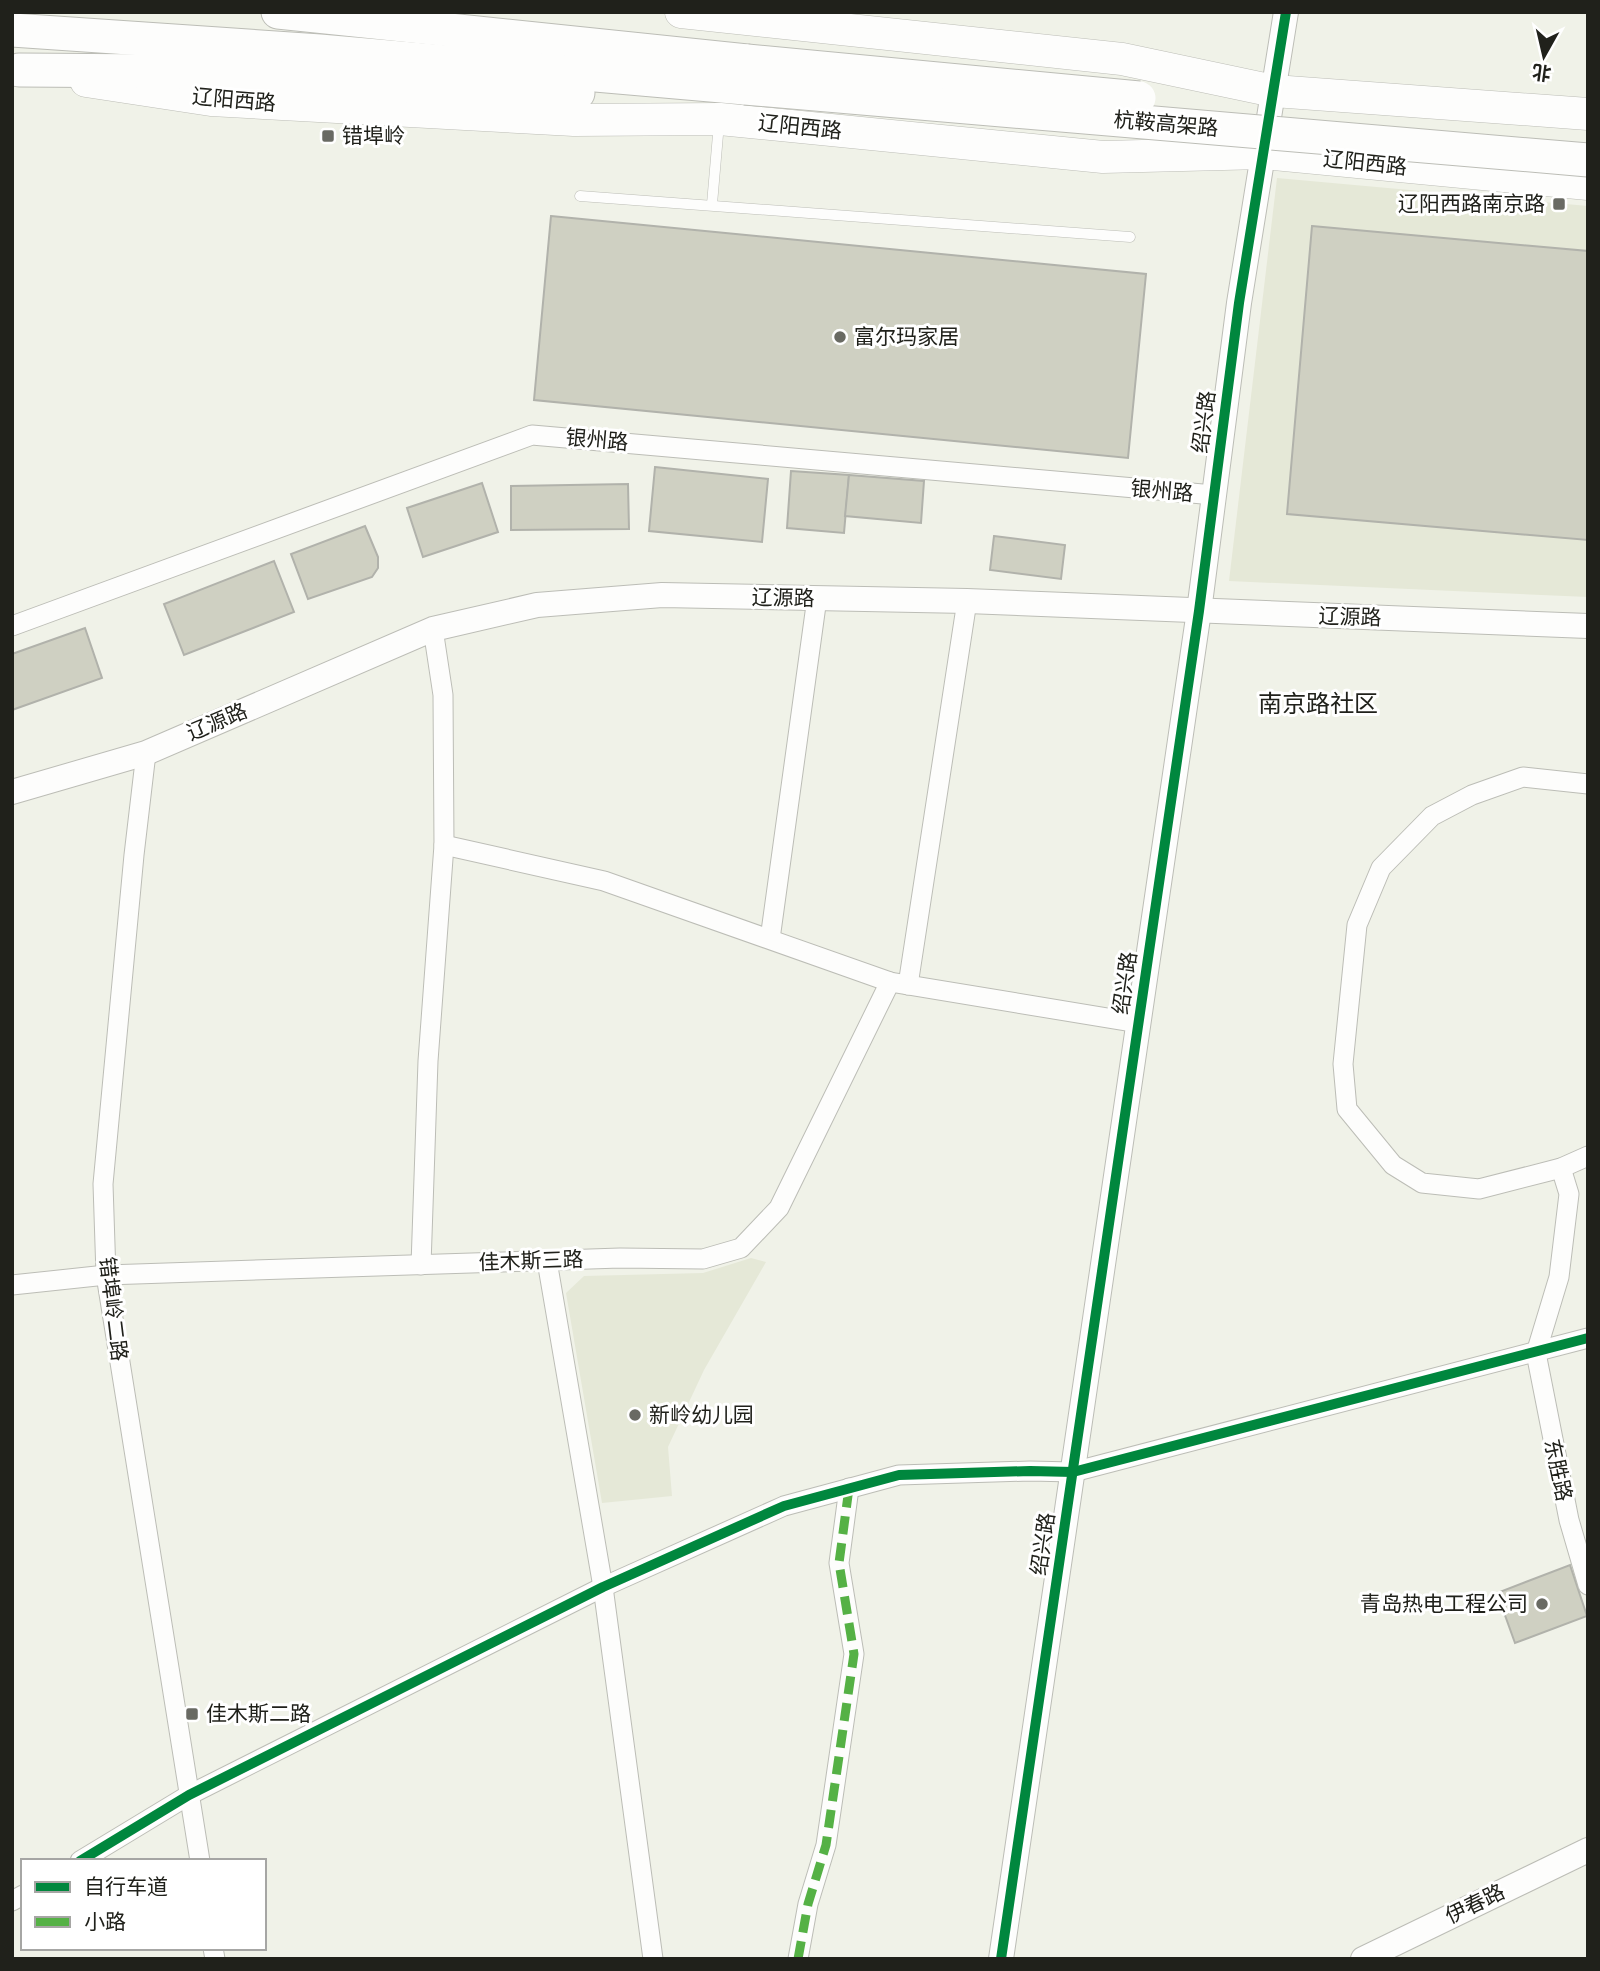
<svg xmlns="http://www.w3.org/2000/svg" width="1600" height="1971" font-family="'DejaVu Sans','Noto Sans SC',sans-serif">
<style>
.built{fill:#e5e8d7}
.building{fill:#cfd0c2;stroke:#b1b2ab;stroke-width:2}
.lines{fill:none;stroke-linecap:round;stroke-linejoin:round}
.service-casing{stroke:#bcbdb6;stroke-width:11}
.minor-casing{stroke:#bcbdb6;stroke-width:21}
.tertiary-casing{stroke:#bcbdb6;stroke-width:26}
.primary-casing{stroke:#bcbdb6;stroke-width:33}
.trunk-casing{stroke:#bcbdb6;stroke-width:35}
.service{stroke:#fdfdfc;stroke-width:10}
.minor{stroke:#fdfdfc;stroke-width:19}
.tertiary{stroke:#fdfdfc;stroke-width:24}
.primary{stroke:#fdfdfc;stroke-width:32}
.trunk{stroke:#fdfdfc;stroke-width:33}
.trunk-bridge-casing{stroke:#bcbdb6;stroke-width:35;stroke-linecap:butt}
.trunk-bridge{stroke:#fdfdfc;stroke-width:33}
.quiet{stroke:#55b145;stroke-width:9;stroke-dasharray:18 9;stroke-linecap:butt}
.cycleway-casing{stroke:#fff;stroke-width:15}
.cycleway{stroke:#00873e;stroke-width:10}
.poi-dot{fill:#696a63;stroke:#fff;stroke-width:2.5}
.labels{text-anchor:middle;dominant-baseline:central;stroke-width:6;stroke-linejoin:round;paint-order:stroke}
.street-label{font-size:21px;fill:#20211b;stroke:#fff}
.poi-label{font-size:21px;fill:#20211b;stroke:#fff;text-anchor:start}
.quarter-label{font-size:24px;fill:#20211b;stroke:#fff}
</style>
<rect width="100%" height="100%" fill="#f0f2e8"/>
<!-- built -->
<g class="built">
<polygon points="1277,178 1588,206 1588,597 1229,581"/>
<polygon points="751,1258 766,1262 704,1370 668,1447 672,1496 602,1503 566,1293 584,1276 703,1273"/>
</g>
<!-- building -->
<g class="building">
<polygon points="551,216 1146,274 1128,458 534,400"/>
<polygon points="1312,226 1588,251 1588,540 1287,514"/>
<polygon points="655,467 768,479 762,542 649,531"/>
<polygon points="791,471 849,475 844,533 787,528"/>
<polygon points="849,475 924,481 921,523 845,516"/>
<polygon points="482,483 498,532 423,557 407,508"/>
<polygon points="628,484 629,529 511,530 511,486"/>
<polygon points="365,526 378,557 378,568 372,577 308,599 291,554"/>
<polygon points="994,536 1065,545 1061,579 990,570"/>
<polygon points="274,561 294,612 184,655 164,604"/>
<polygon points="85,628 102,678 12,710 12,654"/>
<polygon points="1570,1565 1587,1616 1515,1643 1497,1593"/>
</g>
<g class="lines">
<defs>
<g id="service">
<polyline points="580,196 1130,237"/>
<polyline points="712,204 719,123"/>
</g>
<g id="minor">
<polyline points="12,626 532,435 1214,495"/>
<polyline points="146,753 134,855 103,1184 106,1275 200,1861"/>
<polyline points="1588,784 1523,777 1472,795 1432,816 1381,868 1357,925 1343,1064 1347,1109 1393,1165 1422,1183 1479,1189 1561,1168 1588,1156"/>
<polyline points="444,845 604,881 890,982 1138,1023"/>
<polyline points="770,939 817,598"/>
<polyline points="908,985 967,601"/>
<polyline points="1561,1168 1569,1194 1559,1277 1536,1353 1569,1520 1588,1585"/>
<polyline points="547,1261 603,1587 653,1959"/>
<polyline points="421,1265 428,1061 444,845 443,695 433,629"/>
<polyline points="12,1285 106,1275 620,1258 703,1259 741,1248 779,1208 890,982"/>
<polyline points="80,1861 189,1795 603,1587 784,1506 899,1475 1030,1471 1073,1472 1588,1338"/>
<polyline points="12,1901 23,1895"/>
<polyline points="213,1948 215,1959"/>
<polyline points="798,1959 808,1904 826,1845 854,1654 839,1563 849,1488"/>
</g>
<g id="tertiary">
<polyline points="12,792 146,753 433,629 537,605 662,595 967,601 1588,626"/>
<polyline points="1001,1959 1199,611 1239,303 1286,12"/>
<polyline points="1363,1959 1588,1850"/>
</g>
<g id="primary">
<polyline points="681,12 1122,59 1274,91 1588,114"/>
<polyline points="86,81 211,100 574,120 720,119 1103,157 1263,153 1588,184"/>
</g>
<g id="trunk">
<polyline points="278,12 747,61"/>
<polyline points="12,30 320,51 745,88"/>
<polyline points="19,70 161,71 543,94 578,93"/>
</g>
</defs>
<!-- service casing -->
<use href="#service" class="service-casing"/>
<!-- minor casing -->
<use href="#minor" class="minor-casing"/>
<!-- tertiary casing -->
<use href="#tertiary" class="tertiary-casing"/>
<!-- primary casing -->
<use href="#primary" class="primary-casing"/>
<!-- trunk casing -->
<use href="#trunk" class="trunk-casing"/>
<!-- service -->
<use href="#service" class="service"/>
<!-- minor -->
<use href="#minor" class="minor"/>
<!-- tertiary -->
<use href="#tertiary" class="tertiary"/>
<!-- primary -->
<use href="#primary" class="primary"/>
<!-- trunk -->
<use href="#trunk" class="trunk"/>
<defs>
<g id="trunk-bridge">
<polyline points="747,61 1139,98"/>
<polyline points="745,88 1588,160"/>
</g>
</defs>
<!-- trunk-bridge casing -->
<use href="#trunk-bridge" class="trunk-bridge-casing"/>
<!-- trunk-bridge -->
<use href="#trunk-bridge" class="trunk-bridge"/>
<!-- quiet -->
<polyline class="quiet" points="798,1959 808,1904 826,1845 854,1654 839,1563 849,1488"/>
<defs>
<g id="cycleway">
<polyline points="80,1861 189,1795 603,1587 784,1506 899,1475 1030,1471 1073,1472 1588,1338"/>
<polyline points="1001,1959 1199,611 1239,303 1286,12"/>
</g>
</defs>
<!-- cycleway casing -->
<use href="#cycleway" class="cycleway-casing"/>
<!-- cycleway -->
<use href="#cycleway" class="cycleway"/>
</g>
<!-- markers -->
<g class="poi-dot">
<rect x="321" y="129" width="14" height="14" rx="3.5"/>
<rect x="1552" y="197" width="14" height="14" rx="3.5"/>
<circle cx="840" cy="337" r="7"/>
<circle cx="635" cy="1415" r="7"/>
<circle cx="1542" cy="1604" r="7"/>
<rect x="185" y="1707" width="14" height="14" rx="3.5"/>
</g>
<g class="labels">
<!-- street labels -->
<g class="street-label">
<text transform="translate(234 100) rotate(5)">辽阳西路</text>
<text transform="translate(1166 124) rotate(5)">杭鞍高架路</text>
<text transform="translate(800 127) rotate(6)">辽阳西路</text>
<text transform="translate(1365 163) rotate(6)">辽阳西路</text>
<text transform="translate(1204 422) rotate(-83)">绍兴路</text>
<text transform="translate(597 440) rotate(5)">银州路</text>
<text transform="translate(1162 491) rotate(5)">银州路</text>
<text transform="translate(783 598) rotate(1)">辽源路</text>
<text transform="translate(1350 617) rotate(2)">辽源路</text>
<text transform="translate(217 722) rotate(-23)">辽源路</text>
<text transform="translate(1125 983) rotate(-82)">绍兴路</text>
<text transform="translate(531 1261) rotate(-2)">佳木斯三路</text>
<text transform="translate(113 1309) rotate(83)">错埠岭二路</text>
<text transform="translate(1558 1470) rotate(78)">东胜路</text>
<text transform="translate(1043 1544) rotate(-82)">绍兴路</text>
<text transform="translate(1475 1904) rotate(-26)">伊春路</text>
</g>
<!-- poi labels -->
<g class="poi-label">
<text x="342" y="136">错埠岭</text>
<text x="1545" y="204" text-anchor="end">辽阳西路南京路</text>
<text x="854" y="337">富尔玛家居</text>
<text x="649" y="1415">新岭幼儿园</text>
<text x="1528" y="1604" text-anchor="end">青岛热电工程公司</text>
<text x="206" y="1714">佳木斯二路</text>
</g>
<!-- quarter labels -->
<g class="quarter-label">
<text x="1318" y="704">南京路社区</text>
</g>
</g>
<!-- border -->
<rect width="1600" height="1971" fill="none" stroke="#20211b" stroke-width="28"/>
<!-- legend -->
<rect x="21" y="1859" width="245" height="91" fill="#ffffff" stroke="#a6a6a4" stroke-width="2"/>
<rect x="35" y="1882" width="35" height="10" fill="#00873e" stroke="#a6a6a4" stroke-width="2"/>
<text x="84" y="1894" font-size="21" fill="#20211b">自行车道</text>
<rect x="35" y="1917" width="35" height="10" fill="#55b145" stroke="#a6a6a4" stroke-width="2"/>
<text x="84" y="1929" font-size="21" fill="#20211b">小路</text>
<!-- north arrow -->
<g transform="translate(1544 56) rotate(188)" stroke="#ffffff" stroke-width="5" paint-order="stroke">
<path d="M0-5L12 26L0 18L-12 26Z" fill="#20211b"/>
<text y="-10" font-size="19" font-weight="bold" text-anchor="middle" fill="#20211b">北</text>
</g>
</svg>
